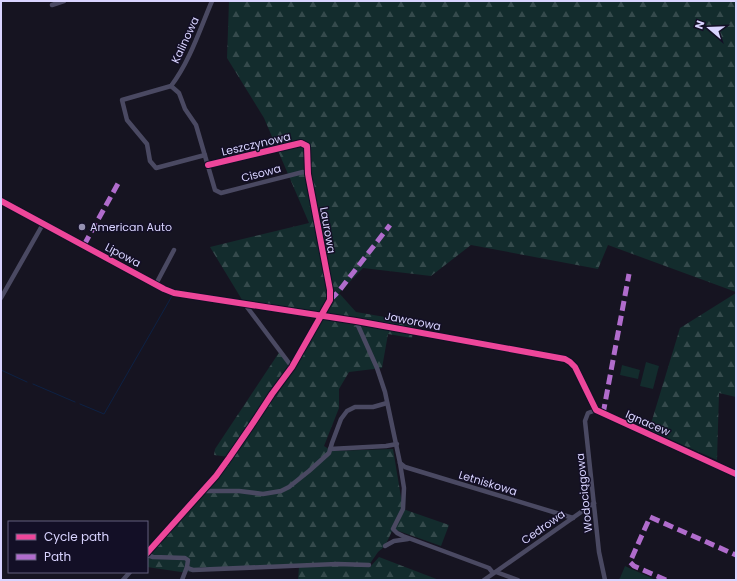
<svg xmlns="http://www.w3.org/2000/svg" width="737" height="581" font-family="Poppins,sans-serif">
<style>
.forest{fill:url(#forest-firs)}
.green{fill:#132c2d}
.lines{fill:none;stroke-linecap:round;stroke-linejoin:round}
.stream{stroke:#0d2144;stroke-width:1}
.minor{stroke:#4a4962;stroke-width:4.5}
.quiet{stroke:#b06ccc;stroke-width:5;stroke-dasharray:10 5;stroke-linecap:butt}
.cycleway-casing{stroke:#130f26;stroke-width:8}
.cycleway{stroke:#ed469a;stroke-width:6}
.poi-dot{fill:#9591b1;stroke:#130f26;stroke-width:1.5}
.labels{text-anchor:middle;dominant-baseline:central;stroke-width:3;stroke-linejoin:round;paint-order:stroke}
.street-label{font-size:11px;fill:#d9d4ff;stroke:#130f26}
.poi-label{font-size:11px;fill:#d9d4ff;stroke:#130f26;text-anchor:start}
</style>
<defs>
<pattern id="forest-firs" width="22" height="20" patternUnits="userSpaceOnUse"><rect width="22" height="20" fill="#132c2d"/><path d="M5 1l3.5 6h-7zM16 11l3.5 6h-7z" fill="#354a4c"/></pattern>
</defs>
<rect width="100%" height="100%" fill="#161421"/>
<!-- forest -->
<g class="forest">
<polygon points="229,1 736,1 736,292 608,245 598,269 471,245 431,276 363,268 339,293 356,312 414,322 412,338 388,334 382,368 349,372 339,389 339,408 324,446 332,451 393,449 403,509 449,525 441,546 393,529 385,546 378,552 369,565 370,567 379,557 439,580 298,580 299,567 181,572 147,567 147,556 229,457 214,455 215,449 280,351 292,366 322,315 244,303 210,247 309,223 264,118 227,58"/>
<polygon points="736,293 736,397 719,393 717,460 649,430 680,328"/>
</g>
<!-- green -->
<g class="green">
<polygon points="646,362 659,366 653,389 640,386"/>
<polygon points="622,365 640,370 638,379 620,375"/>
<polygon points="625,566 656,580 618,580 620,578"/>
</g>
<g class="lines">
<!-- stream -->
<g class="stream">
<polyline points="1,370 27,382"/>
<polyline points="33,384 75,402"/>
<polyline points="80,404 104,414 172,296"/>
</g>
<!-- minor -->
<g class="minor">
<polyline points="52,5 64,1"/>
<polyline points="171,86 179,93 185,109 196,125 215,190 221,193 303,172 308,174"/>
<polyline points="171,86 122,100 127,120 147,144 150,161 156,168 205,155"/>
<path d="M171,86C190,61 200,29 212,1"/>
<polyline points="1,201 164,289 174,293 356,321 565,359 570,362 575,367 596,410 736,474"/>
<polyline points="156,284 174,250"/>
<polyline points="1,298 43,224"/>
<polyline points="244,303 292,367"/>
<polyline points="356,321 377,368 385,392 400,463 404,488 403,509 393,529 397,533 403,536 489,568 493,573"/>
<polyline points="596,410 588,413 585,421 599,552 605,580"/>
<polyline points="330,449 386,446 397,444"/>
<polyline points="400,463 405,467 573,518"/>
<polyline points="202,491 239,491 263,494 281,491 289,487 309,471 329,453 332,443 341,419 347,411 355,407 373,407 387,403"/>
<polyline points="385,546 394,541 408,539"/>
<polyline points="147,553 216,476 229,458 251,426 272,394 292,367 330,300 330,290 308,174 307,146 301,143 208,165"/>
<polyline points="147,555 153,557 185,558 188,560 187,567 190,569 193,570 337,564 369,565"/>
<polyline points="496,572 518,580"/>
<polyline points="123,580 130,572"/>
<polyline points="182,580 187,567"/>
<polyline points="484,580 594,503"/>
</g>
<!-- quiet -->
<g class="quiet">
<polyline points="84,245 120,180"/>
<polyline points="330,300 339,291 390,225"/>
<polyline points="603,414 629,274"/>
<polyline points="666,580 634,566 630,562 650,517 736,555"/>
</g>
<defs>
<g id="cycleway">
<polyline points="1,201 164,289 174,293 356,321 565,359 570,362 575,367 596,410 736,474"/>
<polyline points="147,553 216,476 229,458 251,426 272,394 292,367 330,300 330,290 308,174 307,146 301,143 208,165"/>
</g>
</defs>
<!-- cycleway casing -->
<use href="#cycleway" class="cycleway-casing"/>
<!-- cycleway -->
<use href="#cycleway" class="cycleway"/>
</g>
<!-- markers -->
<circle class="poi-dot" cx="82" cy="227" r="4"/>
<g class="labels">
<!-- street labels -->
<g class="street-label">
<text transform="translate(185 40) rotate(-65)">Kalinowa</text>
<text transform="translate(256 144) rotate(-13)">Leszczynowa</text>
<text transform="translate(261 173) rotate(-15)">Cisowa</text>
<text transform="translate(328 230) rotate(80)">Laurowa</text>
<text transform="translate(123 255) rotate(28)">Lipowa</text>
<text transform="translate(413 321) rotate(11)">Jaworowa</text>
<text transform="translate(648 423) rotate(24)">Ignacew</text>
<text transform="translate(488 483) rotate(17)">Letniskowa</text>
<text transform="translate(584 493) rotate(-96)">Wodociągowa</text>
<text transform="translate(543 527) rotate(-35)">Cedrowa</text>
</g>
<!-- poi labels -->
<g class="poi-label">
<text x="90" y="227">American Auto</text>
</g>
</g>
<!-- border -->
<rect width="737" height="581" fill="none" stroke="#d9d4ff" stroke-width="4"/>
<!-- legend -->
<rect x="8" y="521" width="140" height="52" fill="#130f26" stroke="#625e7d"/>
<rect x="16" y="534" width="20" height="6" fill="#ed469a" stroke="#625e7d"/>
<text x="44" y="541" font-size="12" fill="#d9d4ff">Cycle path</text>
<rect x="16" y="554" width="20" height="6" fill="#b06ccc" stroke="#625e7d"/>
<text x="44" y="561" font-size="12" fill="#d9d4ff">Path</text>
<!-- north arrow -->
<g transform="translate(709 28) rotate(289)" stroke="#130f26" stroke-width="3" paint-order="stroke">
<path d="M0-3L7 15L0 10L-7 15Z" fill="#d9d4ff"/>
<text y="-6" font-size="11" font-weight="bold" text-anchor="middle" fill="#d9d4ff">N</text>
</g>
</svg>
